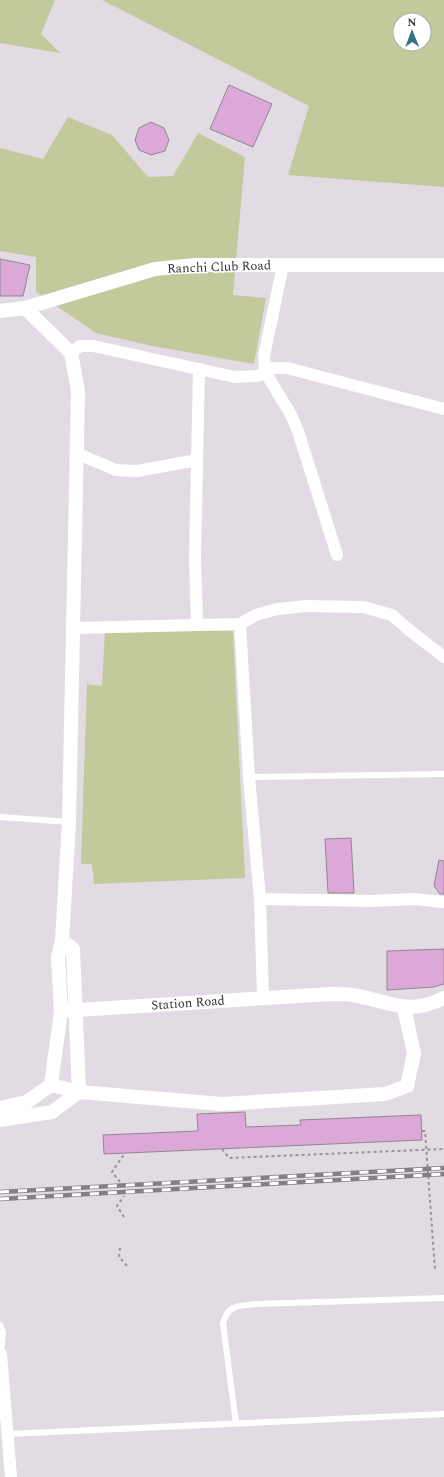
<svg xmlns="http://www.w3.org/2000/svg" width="444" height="1477" font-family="Spectral,serif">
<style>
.green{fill:#c2c99b;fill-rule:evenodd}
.building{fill:#dba8d8;stroke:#8f878f}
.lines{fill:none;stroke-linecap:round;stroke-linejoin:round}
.path{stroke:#989298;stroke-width:2;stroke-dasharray:3 3;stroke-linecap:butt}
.service{stroke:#fff;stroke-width:6}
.minor{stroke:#fff;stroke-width:12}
.tertiary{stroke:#fff;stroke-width:14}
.rail-casing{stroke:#847f84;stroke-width:4.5}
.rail{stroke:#fff;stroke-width:3;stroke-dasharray:9;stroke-linecap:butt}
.labels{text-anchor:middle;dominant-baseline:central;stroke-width:3.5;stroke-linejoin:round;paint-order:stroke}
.street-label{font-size:13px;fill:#353235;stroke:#fff}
</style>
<rect width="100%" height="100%" fill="#e3dbe3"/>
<!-- green -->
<g class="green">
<polygon points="0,0 55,0 41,34 60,53 0,43"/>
<path d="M102,0H444V187L288,175L309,106ZM400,20H424V44H400Z"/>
<polygon points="68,117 112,135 148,177 173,176 198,133 245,157 233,295 266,298 254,364 152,346 96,333 36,292 36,257 0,251 0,148 43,159"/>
<polygon points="105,629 233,631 245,878 94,884 92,864 81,864 87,684 102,686"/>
</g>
<!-- building -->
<g class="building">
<polygon points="229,85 272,104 253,147 210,129"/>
<polygon points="151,122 164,128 169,140 165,151 151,155 139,150 135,140 139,128"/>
<polygon points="0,259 30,265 23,296 0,296"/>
<polygon points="351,838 354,893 328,893 325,839"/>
<polygon points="439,860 444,861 444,894 440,894 434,886"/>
<polygon points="444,949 444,984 434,987 387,990 387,951"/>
<polygon points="245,1112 246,1127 301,1125 300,1120 421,1115 422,1140 104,1154 103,1135 198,1131 197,1114"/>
</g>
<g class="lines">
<!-- path -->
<g class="path">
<polyline points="422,1131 425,1131 435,1270"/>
<polyline points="222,1149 229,1158 444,1149"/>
<polyline points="120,1182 112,1172 125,1153"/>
<polyline points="124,1217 117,1206 124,1196"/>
<polyline points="120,1248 119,1257 128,1267"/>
</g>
<!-- service -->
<g class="service">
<polyline points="249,777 444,774"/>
<polyline points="0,817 69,822"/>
<polyline points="0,1325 3,1332 1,1354"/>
<path d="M236,1423L223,1324C227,1304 239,1306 256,1304L444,1298"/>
<polyline points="8,1434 444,1414"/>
</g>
<!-- minor -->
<g class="minor">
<polyline points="283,265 264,356 265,372 290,413 298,431 337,555"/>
<polyline points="71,353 80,346 93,346 235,377 258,376 271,368 287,368 444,409"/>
<polyline points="76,453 116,470 137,471 197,460"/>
<polyline points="197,624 195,558 199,369"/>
<polyline points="240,624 249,777 260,899 373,901 414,899 444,902"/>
<polyline points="73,628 240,624 256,615 277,609 306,606 363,607 392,615 409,630 444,657"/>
<polyline points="260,899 263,998"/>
<polyline points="1,1354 11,1477"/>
</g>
<!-- tertiary -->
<g class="tertiary">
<polyline points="25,308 71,353 78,391 69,822 62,940 58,957 61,1011"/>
<polyline points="0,311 25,308 155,269 195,265 444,265"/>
<polyline points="51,1085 79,1092 222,1104 385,1094 407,1086 414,1053 404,1008"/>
<path d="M0,1108L27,1102L51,1085L61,1011L330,994C337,994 345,994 352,995C388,1000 407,1017 444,998"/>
<polyline points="0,1120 52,1112 79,1092 73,949 62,940"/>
</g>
<defs>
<g id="rail">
<polyline points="0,1192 444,1168"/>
<polyline points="0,1199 444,1174"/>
</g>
</defs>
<!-- rail casing -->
<use href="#rail" class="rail-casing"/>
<!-- rail -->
<use href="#rail" class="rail"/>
</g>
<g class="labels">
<!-- street labels -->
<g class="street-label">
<text transform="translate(219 267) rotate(-2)">Ranchi Club Road</text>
<text transform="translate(188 1003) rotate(-4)">Station Road</text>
</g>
</g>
<!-- north arrow -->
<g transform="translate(412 32) rotate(359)"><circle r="19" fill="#ffffff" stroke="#aeadae"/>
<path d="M0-3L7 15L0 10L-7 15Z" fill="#347388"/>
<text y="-6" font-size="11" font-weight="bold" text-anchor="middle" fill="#353235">N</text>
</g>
</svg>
